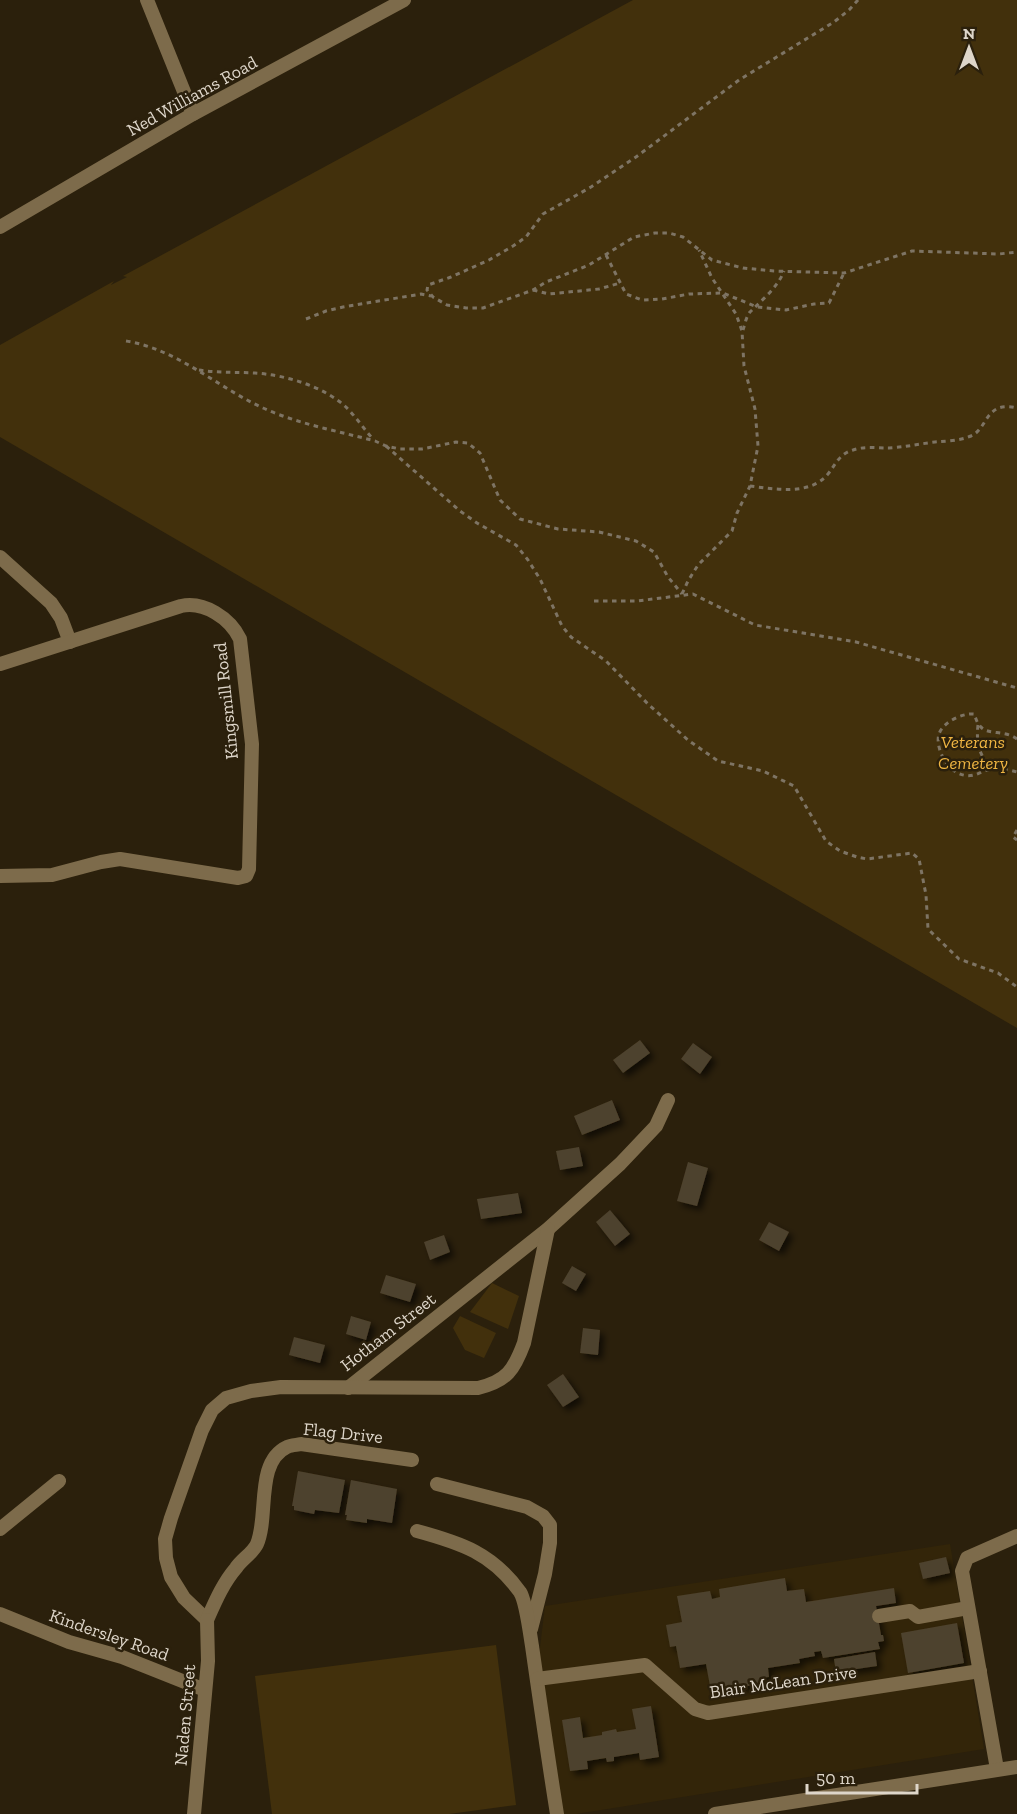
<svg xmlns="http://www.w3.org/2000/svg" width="1017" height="1814" font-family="'Zilla Slab',serif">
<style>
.built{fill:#332509}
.green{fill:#42300c}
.building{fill:#4e422d;filter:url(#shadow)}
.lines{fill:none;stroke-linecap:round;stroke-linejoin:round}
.path{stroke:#7e7464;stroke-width:3;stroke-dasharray:4.5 4.5;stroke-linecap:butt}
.minor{stroke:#7d6b4b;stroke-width:14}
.labels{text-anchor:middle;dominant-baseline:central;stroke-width:5;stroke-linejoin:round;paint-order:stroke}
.street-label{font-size:18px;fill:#ded6ca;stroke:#2b200c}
.park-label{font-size:18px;font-style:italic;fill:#efb542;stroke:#2b200c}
</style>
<defs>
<filter id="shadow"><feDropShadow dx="4.5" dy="4.5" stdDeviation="3" flood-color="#0009"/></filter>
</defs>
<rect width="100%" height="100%" fill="#2b200c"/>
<!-- built -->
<polygon class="built" points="950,1544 984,1749 576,1814 564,1814 539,1656 545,1606"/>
<!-- green -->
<g class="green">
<polygon points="633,0 1017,0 1017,1028 0,437 0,345 114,281 111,285 127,277 123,276"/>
<polygon points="492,1283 519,1296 508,1329 470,1312"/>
<polygon points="460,1316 496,1333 484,1358 465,1350 453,1328"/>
<polygon points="496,1645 516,1805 449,1814 272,1814 255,1676"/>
</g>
<!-- building -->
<g class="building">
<polygon points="640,1040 650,1053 623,1073 613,1060"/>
<polygon points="693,1043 712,1057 700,1074 681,1059"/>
<polygon points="612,1100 620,1120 582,1135 574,1116"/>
<polygon points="579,1147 583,1166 560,1170 556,1151"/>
<polygon points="688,1162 708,1168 697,1206 677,1201"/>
<polygon points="518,1193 522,1213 481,1219 477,1199"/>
<polygon points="610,1210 630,1234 615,1246 596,1222"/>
<polygon points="769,1222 789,1232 779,1251 759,1240"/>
<polygon points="444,1235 450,1252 430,1260 424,1242"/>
<polygon points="572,1266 586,1274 576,1291 562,1283"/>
<polygon points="386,1275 416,1284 410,1302 380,1293"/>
<polygon points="351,1316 371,1322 366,1340 346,1334"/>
<polygon points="583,1328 600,1330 598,1355 580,1353"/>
<polygon points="294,1337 325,1345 320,1363 289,1355"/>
<polygon points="563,1374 579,1397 563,1407 547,1385"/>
<polygon points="298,1471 345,1480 339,1513 315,1510 314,1514 294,1510 294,1506 292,1506"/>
<polygon points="351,1480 397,1489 392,1523 367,1519 367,1523 346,1520 347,1515 345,1515"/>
<polygon points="946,1557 950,1573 923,1579 919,1563"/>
<polygon points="785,1578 787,1591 804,1589 806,1602 894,1588 896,1603 876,1606 881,1635 883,1635 884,1641 878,1642 880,1649 823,1658 821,1651 814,1652 815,1656 799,1659 800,1663 768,1668 769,1677 761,1678 762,1684 721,1690 720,1685 710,1686 706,1664 680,1668 676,1646 670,1647 666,1625 682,1622 677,1596 710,1591 712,1599 720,1597 719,1589"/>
<polygon points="957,1623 964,1663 908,1673 901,1633"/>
<polygon points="875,1652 877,1666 836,1672 834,1659"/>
<polygon points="651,1706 659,1757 640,1760 639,1753 614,1757 614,1761 607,1762 606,1758 587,1761 588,1769 570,1771 562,1720 580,1717 583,1738 602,1735 602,1732 616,1729 617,1732 636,1729 632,1709"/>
</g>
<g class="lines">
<!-- path -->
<g class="path">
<polyline points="858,0 849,10 834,22 739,80 636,157 591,187 543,214 526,237 513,246 489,260 451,277 428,285 427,290 433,297 447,305 466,308 483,308 533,290 546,282 589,265 634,237 655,233 669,233 683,237 712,260 743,268 774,271 844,273 912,251 999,254 1017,252"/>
<polyline points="606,255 626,294 642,300 662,299 689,294 723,293 757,307 786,310 814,304 829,303 844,273"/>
<polyline points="533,290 549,294 599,289 620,283"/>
<polyline points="306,319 326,311 343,307 421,294 431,296"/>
<path d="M743,330C745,324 746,317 750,312C762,300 778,287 784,271"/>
<path d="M126,341C177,349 217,387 263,408C298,424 338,431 375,441L386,446L400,449H422L456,442L468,443L480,453L500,500L520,519L558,529L599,532L636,541L654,552L668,577L682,594"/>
<path d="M199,370C217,373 236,372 255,373C285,375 323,386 346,407C356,417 364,429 373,439"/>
<polyline points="386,446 460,511 477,523 516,545 528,560 540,579 562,626 571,637 606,661 649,705 688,740 718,761 763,771 794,786 826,841 840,851 857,857 867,859 912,853 919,859 926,895 928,929 959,959 998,973 1017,987"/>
<path d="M750,486C774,489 810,496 828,474C836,464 839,454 853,450C864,446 878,448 889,448C905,447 919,444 935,442C946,441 959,441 971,436C988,429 985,400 1017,408"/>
<polyline points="682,594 688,581 698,565 732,531 737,513 750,486 758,446 755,409 744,366 742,331 736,314 712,278 699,250"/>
<polyline points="594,601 637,601 693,594 755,625 856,642 1017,688"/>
<path d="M978,725C976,743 979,755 991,768"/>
<path d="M1017,739C1006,730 987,735 981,727C977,724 976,718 974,714C962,713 943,722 939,734C935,747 946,768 958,773C974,781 981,769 994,769C1001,768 1010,770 1017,772"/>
<polyline points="1017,830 1013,837 1017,840"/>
</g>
<!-- minor -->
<g class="minor">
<polyline points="147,0 193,114"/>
<polyline points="0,227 193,114 404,0"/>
<polyline points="0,557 51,603 61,618 70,642"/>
<path d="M0,664L181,606C204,601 230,618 240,639L252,744L249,869L246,876L238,878L120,859L101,862L52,875L0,876"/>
<polyline points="348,1388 548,1229 620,1164 656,1126 668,1100"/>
<polyline points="437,1484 527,1507 543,1516 550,1525 550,1543 545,1574 531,1629"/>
<polyline points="0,1529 59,1481"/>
<path d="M417,1531C461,1543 492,1553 520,1592C526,1601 530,1634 532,1646C540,1702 548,1758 557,1814"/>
<polyline points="0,1614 69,1642 122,1657 205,1690"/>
<polyline points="879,1616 910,1611 918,1617 968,1608"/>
<path d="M207,1620L184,1598L171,1577L166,1558L165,1539L171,1518L202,1430L212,1410L226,1398L251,1391L281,1387L478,1388C507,1381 514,1370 524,1343L548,1229"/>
<path d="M207,1620C215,1602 223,1583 236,1568C242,1559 253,1553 257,1544C269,1516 255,1462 287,1447C291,1445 297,1445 301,1444L412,1460"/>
<polyline points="537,1679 645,1665 695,1709 708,1713 980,1671"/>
<polyline points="997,1769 962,1571 967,1558 1017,1536"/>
<polyline points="194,1814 208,1661 207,1620"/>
<polyline points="715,1814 1017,1767"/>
</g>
</g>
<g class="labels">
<!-- street labels -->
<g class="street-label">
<text transform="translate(192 96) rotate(-29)">Ned Williams Road</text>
<text transform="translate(226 701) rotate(-96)">Kingsmill Road</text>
<text transform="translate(388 1332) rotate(-38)">Hotham Street</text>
<text transform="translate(343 1433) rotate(6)">Flag Drive</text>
<text transform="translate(109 1635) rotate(19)">Kindersley Road</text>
<text transform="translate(783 1682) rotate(-8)">Blair McLean Drive</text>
<text transform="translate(185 1715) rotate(-85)">Naden Street</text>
</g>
<!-- park labels -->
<g class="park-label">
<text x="973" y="742">Veterans<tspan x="973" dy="21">Cemetery</tspan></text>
</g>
</g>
<!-- north arrow -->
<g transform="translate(969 48)" stroke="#2b200c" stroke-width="4.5" paint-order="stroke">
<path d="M0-4.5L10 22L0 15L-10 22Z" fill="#ded6ca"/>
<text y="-9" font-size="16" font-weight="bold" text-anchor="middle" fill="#ded6ca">N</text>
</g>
<!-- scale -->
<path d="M807 1784v9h110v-9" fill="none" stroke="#ded6ca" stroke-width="3"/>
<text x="816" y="1784" font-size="18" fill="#ded6ca" stroke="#2b200c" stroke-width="4.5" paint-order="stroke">50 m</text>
</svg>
